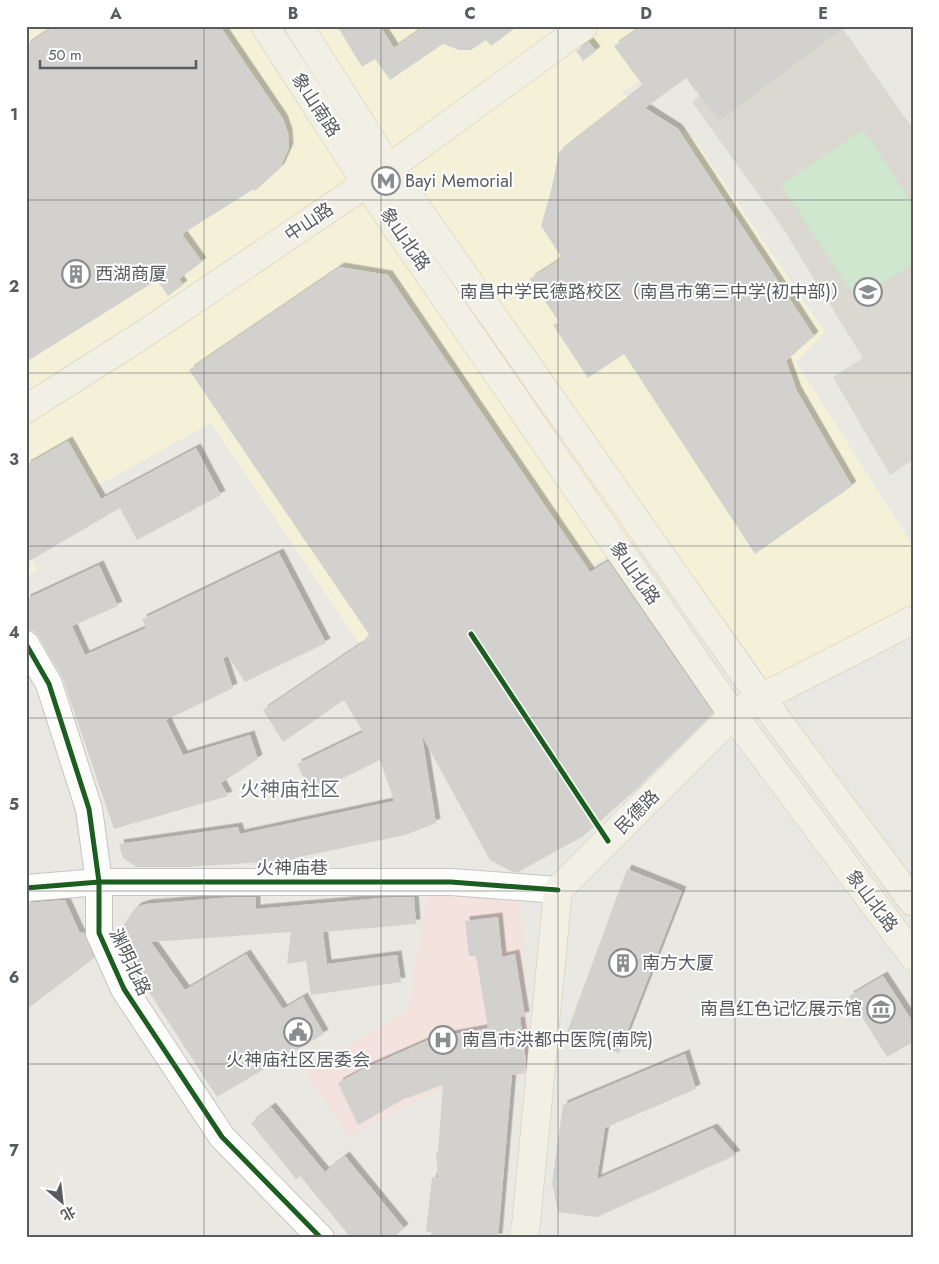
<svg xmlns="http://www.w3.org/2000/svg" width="939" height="1264" font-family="Jost,'Noto Sans SC',sans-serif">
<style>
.commercial{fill:#f5f1d9}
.education{fill:#dad8d0}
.medical{fill:#f3e2dd}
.green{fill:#cfe7ce}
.building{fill:#d2d1cd;filter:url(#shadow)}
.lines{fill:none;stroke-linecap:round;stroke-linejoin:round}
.minor-casing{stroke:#c5c6c4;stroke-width:28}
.major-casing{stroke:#d2cbae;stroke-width:29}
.minor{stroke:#fcfcfb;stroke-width:26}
.major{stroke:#f2f0e5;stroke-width:28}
.cycleway-casing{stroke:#fff;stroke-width:8}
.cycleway{stroke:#1b5e20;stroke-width:5}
.grid{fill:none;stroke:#585c61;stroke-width:1;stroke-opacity:0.55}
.labels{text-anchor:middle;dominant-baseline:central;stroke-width:4;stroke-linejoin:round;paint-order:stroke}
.street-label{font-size:18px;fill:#585c61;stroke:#fff}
.poi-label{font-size:18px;fill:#585c61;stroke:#fff;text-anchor:start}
.quarter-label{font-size:20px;fill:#696d73;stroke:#fff}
.neatline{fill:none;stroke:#585c61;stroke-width:2}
.grid-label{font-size:16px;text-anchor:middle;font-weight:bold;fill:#585c61}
</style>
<defs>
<filter id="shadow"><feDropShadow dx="4.5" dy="-4.5" stdDeviation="0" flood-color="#0004"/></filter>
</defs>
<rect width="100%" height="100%" fill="#e9e8e2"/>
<!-- commercial -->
<g class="commercial">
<polygon points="26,26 715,26 622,93 694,138 825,332 796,362 910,541 913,540 913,604 768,681 656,524 395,697 211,423 26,525"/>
<polygon points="26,550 38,570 26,577"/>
</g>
<!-- education -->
<polygon class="education" points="790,26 841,26 913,129 913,460 890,475 833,377 863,358 782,227 692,102"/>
<!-- medical -->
<polygon class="medical" points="428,891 519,896 532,1072 524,1076 436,1092 383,1118 350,1137 304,1070 408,1011"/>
<!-- green -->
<polygon class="green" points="863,130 913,205 913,263 857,300 781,185"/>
<!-- building -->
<g class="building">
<polygon points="55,26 220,26 283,119 288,133 289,148 280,168 255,191 254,189 182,234 202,262 179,279 183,285 168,296 157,280 26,362 26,45"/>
<polygon points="337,26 380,26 394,48 425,26 518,26 491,46 486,40 471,50 459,50 443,44 390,80 375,59 362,67"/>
<polygon points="642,26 846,26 719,121 686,78 645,108 678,129 814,336 786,361 797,391 852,486 755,554 624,354 588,378 553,325 559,322 530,279 562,258 541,226 551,191 559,152 643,86 614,46"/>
<polygon points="589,42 596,51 583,61 576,51"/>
<polygon points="340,267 388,275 590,572 608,561 713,713 633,792 582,837 518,872 513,872 490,860 422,736 436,823 405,835 295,858 296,860 188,867 137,867 123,858 119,844 238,827 240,834 394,801 380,760 311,794 297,764 363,732 344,700 283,742 263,710 362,643 362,642 370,636 189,370"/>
<polygon points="68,441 101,499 196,448 221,495 137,540 120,508 26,563 26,465"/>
<polygon points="279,553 326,643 245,682 228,656 223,658 233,688 166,720 183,755 250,735 258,759 221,783 228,796 114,829 63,679 39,637 34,631 29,630 26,625 26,599 99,565 118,606 72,626 85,655 146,628 142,619"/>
<polygon points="627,869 682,891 619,1053 566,1035"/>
<polygon points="234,897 256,897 256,909 393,897 414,897 416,924 323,932 327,964 397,955 401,982 311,995 306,961 287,964 291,932 151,942 185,990 246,954 283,1009 303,997 324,1034 217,1097 140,978 136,980 121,945 121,929 132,912 137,907 146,904"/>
<polygon points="65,900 80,933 83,932 84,933 94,958 26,1010 26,903"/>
<polygon points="498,917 502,957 515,954 525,1016 520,1017 526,1062 525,1073 512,1075 498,1238 431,1238 431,1232 426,1232 432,1177 438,1178 436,1152 438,1152 443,1085 404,1099 358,1125 338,1083 365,1068 433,1038 488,1028 476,956 469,956 465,921"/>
<polygon points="883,976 913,1022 913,1042 887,1057 849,996"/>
<polygon points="685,1054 696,1089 605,1128 597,1179 713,1128 736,1155 597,1217 558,1212 552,1183 563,1105"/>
<polygon points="271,1107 325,1172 345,1156 404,1228 393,1238 351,1238 300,1176 296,1179 251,1123"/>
</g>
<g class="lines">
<defs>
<g id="minor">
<polyline points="26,644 49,684 89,809 99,882 99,933 124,989 222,1137 321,1238"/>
<polyline points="26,888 99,882 451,882 558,890"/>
</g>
<g id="major">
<polyline points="265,26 366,183 733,715 913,956"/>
<polyline points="299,26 389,168 761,698 913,902"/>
<polyline points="26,409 141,336 389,168 584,26"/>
<polyline points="523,1238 526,1224 558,890 733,715 761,698 913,620"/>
</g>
</defs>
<!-- minor casing -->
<use href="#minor" class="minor-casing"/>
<!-- major casing -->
<use href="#major" class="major-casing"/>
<!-- minor -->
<use href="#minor" class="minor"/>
<!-- major -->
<use href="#major" class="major"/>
<defs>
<g id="cycleway">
<polyline points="471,634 608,841"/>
<polyline points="26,644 49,684 89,809 99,882 99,933 124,989 222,1137 321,1238"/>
<polyline points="26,888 99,882 451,882 558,890"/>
</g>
</defs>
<!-- cycleway casing -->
<use href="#cycleway" class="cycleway-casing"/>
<!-- cycleway -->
<use href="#cycleway" class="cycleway"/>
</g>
<!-- grid -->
<path class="grid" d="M204,26V1238M381,26V1238M558,26V1238M735,26V1238M26,200H913M26,373H913M26,546H913M26,718H913M26,891H913M26,1064H913"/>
<!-- icons -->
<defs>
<symbol id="metro-ring" viewBox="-11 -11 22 22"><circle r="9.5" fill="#fff" stroke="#8b8d8e" stroke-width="1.5"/><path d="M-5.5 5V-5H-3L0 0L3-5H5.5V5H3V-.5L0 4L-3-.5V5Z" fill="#8b8d8e"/></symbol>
<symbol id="building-ring" viewBox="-11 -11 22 22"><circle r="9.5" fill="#fff" stroke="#8b8d8e" stroke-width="1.5"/><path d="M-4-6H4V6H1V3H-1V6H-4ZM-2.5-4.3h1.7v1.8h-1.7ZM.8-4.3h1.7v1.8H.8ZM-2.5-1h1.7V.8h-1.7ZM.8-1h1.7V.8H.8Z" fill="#8b8d8e"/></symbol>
<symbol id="school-ring" viewBox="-11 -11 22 22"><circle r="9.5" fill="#fff" stroke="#8b8d8e" stroke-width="1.5"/><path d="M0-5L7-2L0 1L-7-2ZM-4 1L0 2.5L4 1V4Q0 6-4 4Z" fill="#8b8d8e"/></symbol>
<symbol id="museum-ring" viewBox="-11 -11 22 22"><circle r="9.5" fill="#fff" stroke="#8b8d8e" stroke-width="1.5"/><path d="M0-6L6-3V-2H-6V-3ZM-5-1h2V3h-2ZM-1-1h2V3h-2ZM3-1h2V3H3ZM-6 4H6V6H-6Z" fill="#8b8d8e"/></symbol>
<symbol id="civic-ring" viewBox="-11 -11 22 22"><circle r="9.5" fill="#fff" stroke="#8b8d8e" stroke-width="1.5"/><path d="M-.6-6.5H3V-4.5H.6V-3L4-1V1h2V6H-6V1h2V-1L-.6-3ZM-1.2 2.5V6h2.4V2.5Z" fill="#8b8d8e"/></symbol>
<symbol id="hospital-ring" viewBox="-11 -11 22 22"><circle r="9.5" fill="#fff" stroke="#8b8d8e" stroke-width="1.5"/><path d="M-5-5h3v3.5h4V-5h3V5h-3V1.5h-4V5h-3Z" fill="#8b8d8e"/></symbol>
</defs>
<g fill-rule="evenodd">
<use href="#metro-ring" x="370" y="165" width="32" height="32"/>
<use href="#building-ring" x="60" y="258" width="32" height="32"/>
<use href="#school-ring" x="852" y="276" width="32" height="32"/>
<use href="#building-ring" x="607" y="947" width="32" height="32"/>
<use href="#museum-ring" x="865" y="993" width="32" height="32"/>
<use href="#civic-ring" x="282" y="1016" width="32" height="32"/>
<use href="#hospital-ring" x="427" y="1024" width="32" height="32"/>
</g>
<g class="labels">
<!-- street labels -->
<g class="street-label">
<text transform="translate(316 105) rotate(57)">象山南路</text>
<text transform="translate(309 222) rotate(-34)">中山路</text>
<text transform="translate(405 239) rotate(55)">象山北路</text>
<text transform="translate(635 573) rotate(55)">象山北路</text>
<text transform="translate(637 812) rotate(-45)">民德路</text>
<text x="292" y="868">火神庙巷</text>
<text transform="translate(872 901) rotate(53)">象山北路</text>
<text transform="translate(130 962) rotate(65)">渊明北路</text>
</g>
<!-- poi labels -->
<g class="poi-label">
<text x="405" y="181">Bayi Memorial</text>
<text x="95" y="274">西湖商厦</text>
<text x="849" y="292" text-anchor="end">南昌中学民德路校区（南昌市第三中学(初中部)）</text>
<text x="642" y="963">南方大厦</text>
<text x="862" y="1009" text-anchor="end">南昌红色记忆展示馆</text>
<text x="462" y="1040">南昌市洪都中医院(南院)</text>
<text x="298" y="1060" text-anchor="middle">火神庙社区居委会</text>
</g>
<!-- quarter labels -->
<g class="quarter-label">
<text x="290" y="789">火神庙社区</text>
</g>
</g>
<!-- border -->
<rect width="939" height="1264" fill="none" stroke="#ffffff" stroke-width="55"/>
<!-- north arrow -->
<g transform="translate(62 1202) rotate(152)" stroke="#ffffff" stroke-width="4" paint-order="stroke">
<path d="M0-4L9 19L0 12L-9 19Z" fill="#585c61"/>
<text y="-8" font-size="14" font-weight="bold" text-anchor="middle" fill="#585c61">北</text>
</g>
<!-- scale -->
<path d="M40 60v8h156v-8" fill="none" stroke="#585c61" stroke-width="2.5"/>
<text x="48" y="60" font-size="15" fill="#585c61" stroke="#ffffff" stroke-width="4" paint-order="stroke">50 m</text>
<rect x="28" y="28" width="884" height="1208" class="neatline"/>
<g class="grid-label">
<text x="116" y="19">A</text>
<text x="293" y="19">B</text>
<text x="470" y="19">C</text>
<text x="646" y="19">D</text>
<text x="823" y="19">E</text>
<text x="14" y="120">1</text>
<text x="14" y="292">2</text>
<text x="14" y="465">3</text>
<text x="14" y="638">4</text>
<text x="14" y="810">5</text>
<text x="14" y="983">6</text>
<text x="14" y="1156">7</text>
</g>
</svg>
